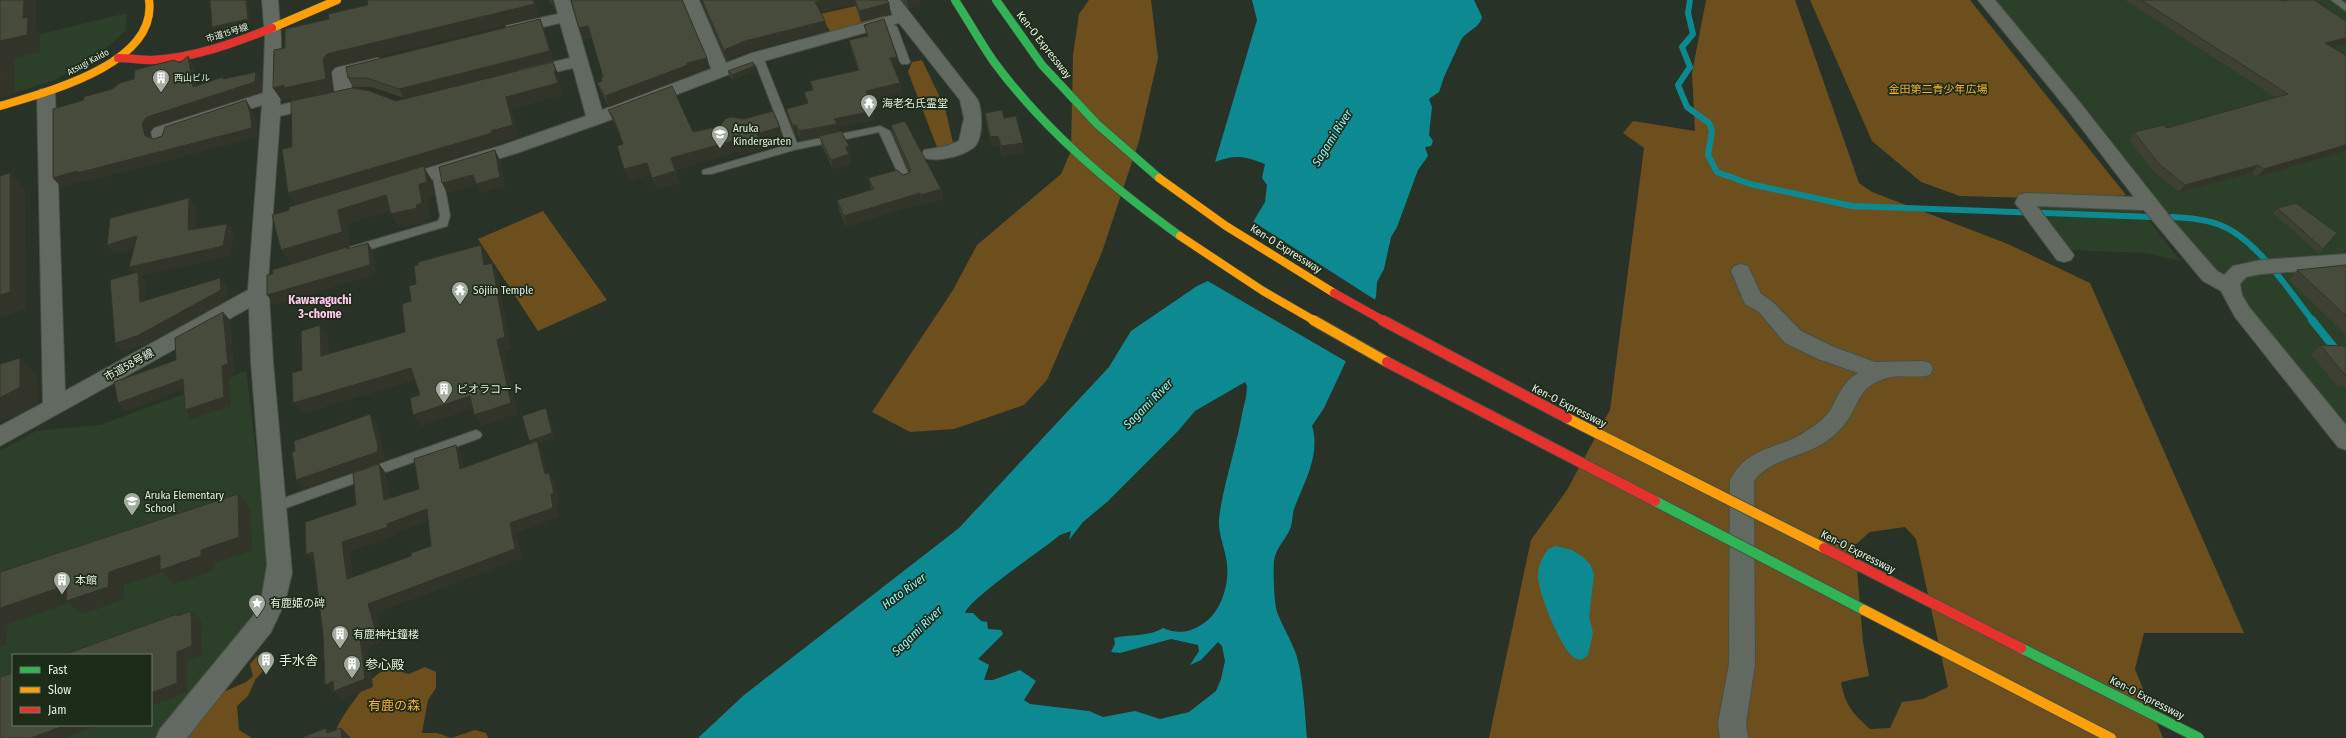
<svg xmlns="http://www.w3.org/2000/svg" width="2346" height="738" font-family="'Fira Sans Condensed','Noto Sans JP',sans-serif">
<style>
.built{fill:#2c3f28;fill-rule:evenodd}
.green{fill:#6c4f1d;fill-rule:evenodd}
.water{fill:#0d8991;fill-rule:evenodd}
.pier{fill:#293226}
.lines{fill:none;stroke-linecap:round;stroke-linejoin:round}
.stream-far1{stroke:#0d8991;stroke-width:6}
.stream{stroke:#0d8991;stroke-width:8}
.lane-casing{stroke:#485046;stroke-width:2}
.street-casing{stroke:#485046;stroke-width:2}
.slow-casing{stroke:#485046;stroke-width:9}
.jam-casing{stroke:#485046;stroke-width:9}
.lane{fill:#626960;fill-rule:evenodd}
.street{fill:#626960;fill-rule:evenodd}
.slow{stroke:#ff9f0a;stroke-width:8}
.jam{stroke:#e5322d;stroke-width:8}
.fast-bridge-far1-casing{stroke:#485046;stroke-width:9;stroke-linecap:butt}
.fast-bridge-casing{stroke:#485046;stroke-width:12;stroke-linecap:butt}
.slow-bridge-far1-casing{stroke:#485046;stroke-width:9;stroke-linecap:butt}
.slow-bridge-casing{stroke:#485046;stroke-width:12;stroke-linecap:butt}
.jam-bridge-far1-casing{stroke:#485046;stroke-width:9;stroke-linecap:butt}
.jam-bridge-casing{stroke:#485046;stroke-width:12;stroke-linecap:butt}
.fast-bridge-far1{stroke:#30b455;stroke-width:8}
.fast-bridge{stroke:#30b455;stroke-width:10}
.slow-bridge-far1{stroke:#ff9f0a;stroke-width:8}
.slow-bridge{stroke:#ff9f0a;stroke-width:10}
.jam-bridge-far1{stroke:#e5322d;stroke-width:8}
.jam-bridge{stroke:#e5322d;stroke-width:10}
.wall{fill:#3d4033}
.shaded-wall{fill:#323429}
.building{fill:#474b3b;stroke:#323429;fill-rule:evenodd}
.labels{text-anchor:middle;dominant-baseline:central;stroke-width:3.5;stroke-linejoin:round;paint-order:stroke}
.far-street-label{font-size:9px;fill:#e4eee1;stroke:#1d2c19}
.far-poi-label{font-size:9px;fill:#e4eee1;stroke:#1d2c19;text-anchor:start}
.street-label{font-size:11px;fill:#e4eee1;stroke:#1d2c19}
.park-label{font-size:11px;fill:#f9ad30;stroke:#1d2c19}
.poi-label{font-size:11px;fill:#e4eee1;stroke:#1d2c19;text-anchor:start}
.water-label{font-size:12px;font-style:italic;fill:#91f4fd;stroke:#1d2c19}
.neighbourhood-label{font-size:12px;font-weight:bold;fill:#fec7ee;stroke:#1d2c19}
.near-poi-label{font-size:13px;fill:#e4eee1;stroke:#1d2c19;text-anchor:start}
.near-park-label{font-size:13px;fill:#f9ad30;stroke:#1d2c19}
</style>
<rect width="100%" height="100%" fill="#293226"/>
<!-- built -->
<g class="built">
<polygon points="1988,0 2346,0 2346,427 2211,272"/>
<polygon points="127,13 125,31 99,55 54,80 0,98 0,44"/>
<polygon points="2031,205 2138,207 2181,261 2144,253 2067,250"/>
<path d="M246,371L272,581L246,633L155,738H0V451L36,431L100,425ZM13,655H151V725H13Z"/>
</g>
<!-- green -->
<g class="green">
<polygon points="1089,0 1151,0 1158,58 1139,141 1102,252 1047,380 1024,405 954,429 910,432 872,412 953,290 977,245 1061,174 1071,151 1073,55 1079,14"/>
<path d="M1706,0H1795L1859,183L1872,192L2008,244L2090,283L2244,633H2144L2135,669L2163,738H1489L1531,540L1567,490L1610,410L1644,148L1623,133L1633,121L1695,131L1692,73ZM1905,527L1916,539L1948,687L1923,699L1902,702L1890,728L1870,729C1853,714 1845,705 1841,682L1869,676L1863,642L1855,545L1870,532Z"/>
<polygon points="1810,0 1970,0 2126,195 2076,199 1960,196 1921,182 1872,141"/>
<polygon points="869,3 886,17 831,33 820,14"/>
<polygon points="922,60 945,108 954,147 937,147 908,72 912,62"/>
<polygon points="543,211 607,300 538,331 478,239"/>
<polygon points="271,652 274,659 255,680 248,696 237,706 239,730 252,738 183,738 221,693 246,682 253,676 250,664 258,655"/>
<path d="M425,667L436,672V688L428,700L422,733H437L451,738L475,730L486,733L488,738H351L336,731C340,717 369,678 381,672C390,667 400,672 409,674Z"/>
</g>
<!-- water -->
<g class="water">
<path d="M1252,0H1474L1482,17C1479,29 1467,30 1461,40L1444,77L1439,92L1429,99L1432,107L1429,135L1433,141L1431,146L1425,147L1428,156L1418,170L1397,227L1391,237L1384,269L1377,282L1376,297L1324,408L1312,426C1321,455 1304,482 1294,509C1292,515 1293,522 1290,529C1285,541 1276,547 1274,561C1273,572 1274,603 1277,612C1283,627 1291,640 1296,654C1303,675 1305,715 1307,738H698L744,695L959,528L1109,367L1131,331L1197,286L1208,281L1253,222L1265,202L1267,185L1262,178L1265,164C1244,156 1236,154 1215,162L1257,20ZM1245,382L1247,386L1246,397C1242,412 1240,427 1236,442C1230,468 1222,493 1219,519C1218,533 1224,545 1226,558C1231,581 1222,613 1201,625C1188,633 1177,634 1163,628C1149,637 1130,634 1114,638L1115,644L1111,652L1120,653L1171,639L1198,645L1199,651L1190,665L1201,660L1218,642L1222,646L1225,661L1221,679L1216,691L1189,712L1160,719L1135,711L1103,717L1089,711L1030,704L1024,700L1036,681L1020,670L993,680H984L989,665L978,659L1003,634L1001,630L988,629L987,622L981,621L973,613H965C970,598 1042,550 1060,535L1071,531L1069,540L1083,522L1107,502L1178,431L1195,411Z"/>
<path d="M1556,546L1572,550L1583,557L1590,564L1594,574L1589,617L1593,633L1588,655L1581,660C1578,659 1574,658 1572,656C1560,645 1537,591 1538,575C1538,565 1543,557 1548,549Z"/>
</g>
<!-- pier -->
<polygon class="pier" points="1252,221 1377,301 1347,362 1206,280"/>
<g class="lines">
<!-- stream-far1 -->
<g class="stream-far1">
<polyline points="1690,0 1688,13 1693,34 1682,47 1690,67 1678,85 1687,107 1709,123 1712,131 1708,155 1717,172 1750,184 1852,206 2152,217"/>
<path d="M2172,217C2188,218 2205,219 2220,225C2257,239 2288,290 2313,321"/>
</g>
<!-- stream -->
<polyline class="stream" points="2312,320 2346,362"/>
<defs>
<g id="lane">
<polygon points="2331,0 2341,0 2346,4 2346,11"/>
<polygon points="892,24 897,27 910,62 908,64 902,64 900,62 887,27"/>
<polygon points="758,54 763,57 797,143 880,126 890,131 911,180 910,182 906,183 901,180 879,132 794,150 711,174 703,174 702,172 703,170 787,145 753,57"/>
<polygon points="437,169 442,172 450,216 447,226 354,254 350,253 349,250 350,247 438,221 440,216 432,172"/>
<polygon points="476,430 480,432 482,435 480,438 275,512 270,511 268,507 270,503"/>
</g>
<g id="street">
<polygon points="262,0 278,0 281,38 280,105 321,96 327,97 330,101 327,105 280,116 268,280 273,362 292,573 285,602 271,632 187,738 156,738 160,729 253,616 262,595 267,565 251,362 249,308 0,446 0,426 43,403 37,93 40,89 52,89 55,93 65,391 248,290 262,105 170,135 170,141 168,145 161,147 154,145 151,132 154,128 263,93 265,38"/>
<path d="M554,0H570L602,110L711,69L683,0H699L726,63L752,53L893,15L884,0H900L978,100C982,111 984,140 973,148C961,157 938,162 924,158L922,154L924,150L947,146L959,141L964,118L960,100L899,23L764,61L602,123L517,153L407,187L400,189L393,187L390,183L393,179L503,145L586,116L573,68L525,79L519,78L516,74L519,70L570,58L560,23L513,34L507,33L505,29L507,25L558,14Z"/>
<polygon points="1978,0 1995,0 2078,100 2175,223 2217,271 2224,275 2233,266 2261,260 2346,254 2346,268 2261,274 2246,277 2240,284 2242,295 2249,307 2346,425 2346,450 2338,447 2235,317 2221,291 2203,281 2144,210 2037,206 2074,255 2071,260 2064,262 2057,260 2015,203 2019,195 2026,193 2134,197 2066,108"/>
<polygon points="377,58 383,59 386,63 383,67 350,75 353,96 350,100 338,100 335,96 332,72 335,68"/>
<path d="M1741,264L1748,266L1761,294L1773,302L1801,331L1834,347L1875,362L1922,361L1930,363L1933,369L1930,375C1915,379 1898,373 1884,379C1858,388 1860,402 1847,421C1842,428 1835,435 1828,440C1806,457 1770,458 1754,481L1755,664L1746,723L1748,738H1720L1718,723L1729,664L1730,480C1748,445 1780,450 1808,430C1816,425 1826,417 1831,409C1839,394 1843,382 1858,373L1818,359L1785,343L1759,312L1745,304L1731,271L1734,266Z"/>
</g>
<g id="slow">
<polyline points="272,28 337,0"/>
<path d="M0,106C47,92 158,64 149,0"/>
</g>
<path id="jam" d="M118,58C129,58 141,60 152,60C194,58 234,43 272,28"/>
</defs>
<!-- lane casing -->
<use href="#lane" class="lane-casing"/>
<!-- street casing -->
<use href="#street" class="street-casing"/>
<!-- slow casing -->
<use href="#slow" class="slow-casing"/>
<!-- jam casing -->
<use href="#jam" class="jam-casing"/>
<!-- lane -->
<use href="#lane" class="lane"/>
<!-- street -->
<use href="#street" class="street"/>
<!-- slow -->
<use href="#slow" class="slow"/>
<!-- jam -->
<use href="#jam" class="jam"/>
<defs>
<g id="fast-bridge-far1">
<path d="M955,0C968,20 980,42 994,62C1045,131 1111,186 1180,236"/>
<polyline points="996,0 1042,65 1097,124 1159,178"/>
</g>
<g id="fast-bridge">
<polyline points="1655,501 1864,610"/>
<polyline points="2021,648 2199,738"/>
</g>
<g id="slow-bridge-far1">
<polyline points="1159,178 1226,226 1334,293"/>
<polyline points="1180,236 1263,291 1315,321"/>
</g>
<g id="slow-bridge">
<polyline points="1313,320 1387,362"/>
<polyline points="1567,418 1824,548"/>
<polyline points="1864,610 2111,738"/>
</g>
<polyline id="jam-bridge-far1" points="1334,293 1384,321"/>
<g id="jam-bridge">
<polyline points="1382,320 1567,418"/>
<polyline points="1387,362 1655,501"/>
<polyline points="1824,548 2021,648"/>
</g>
</defs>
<!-- fast-bridge-far1 casing -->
<use href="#fast-bridge-far1" class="fast-bridge-far1-casing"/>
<!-- fast-bridge casing -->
<use href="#fast-bridge" class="fast-bridge-casing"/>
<!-- slow-bridge-far1 casing -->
<use href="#slow-bridge-far1" class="slow-bridge-far1-casing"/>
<!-- slow-bridge casing -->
<use href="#slow-bridge" class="slow-bridge-casing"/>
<!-- jam-bridge-far1 casing -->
<use href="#jam-bridge-far1" class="jam-bridge-far1-casing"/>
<!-- jam-bridge casing -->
<use href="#jam-bridge" class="jam-bridge-casing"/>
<!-- fast-bridge-far1 -->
<use href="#fast-bridge-far1" class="fast-bridge-far1"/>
<!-- fast-bridge -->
<use href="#fast-bridge" class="fast-bridge"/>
<!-- slow-bridge-far1 -->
<use href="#slow-bridge-far1" class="slow-bridge-far1"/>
<!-- slow-bridge -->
<use href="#slow-bridge" class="slow-bridge"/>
<!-- jam-bridge-far1 -->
<use href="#jam-bridge-far1" class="jam-bridge-far1"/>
<!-- jam-bridge -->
<use href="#jam-bridge" class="jam-bridge"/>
</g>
<!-- wall -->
<g class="wall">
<polygon points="549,0 553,0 556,11"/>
<polygon points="701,0 887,0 889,3 891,14 861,22 855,4 820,12 827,31 748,51 727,61"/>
<polygon points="901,0 919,0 920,6 909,9"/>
<polygon points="2125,0 2280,0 2346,44 2332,47 2346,55 2346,151 2257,177 2252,173 2179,192 2153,171 2129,140 2134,132 2167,128 2276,98"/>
<polygon points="540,19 544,29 554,61 404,98 372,87 353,87 348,78"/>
<polygon points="864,25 898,66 894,67 900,83 902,92 869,100 873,111 874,120 838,127 839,132 849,146 851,156 849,156 851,164 833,169 822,146 820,137 801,140 798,134 795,135 789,118 786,109 807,103 804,92 812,90 810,81 858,70 851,49 849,40 867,36"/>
<polygon points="579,28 710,68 691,74 692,75 609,107 602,94 597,83 602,82 601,78 603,77 591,37 583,38"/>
<polygon points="754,66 756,70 733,80 729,76 728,71"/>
<polygon points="608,110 693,132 783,139 761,145 762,149 741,155 739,151 675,170 680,183 657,189 651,174 629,181 623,144 617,128 613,121"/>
<polygon points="985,113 1004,118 1024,153 1002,156 1000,146 992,147 986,123"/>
<polygon points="891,125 941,189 943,199 922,205 922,203 846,226 839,209 837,200 872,190 871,188 868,178 903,175 910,173 893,134"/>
<polygon points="2277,208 2337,233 2319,254 2273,213"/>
<polygon points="2346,265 2346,335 2289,280 2297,270"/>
<polygon points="2320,345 2346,346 2346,387 2337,386 2311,355"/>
</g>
<!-- shaded-wall -->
<g class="shaded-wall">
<polygon points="24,0 36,0 36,28 40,34 40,52 14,58 15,94 0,98 0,41 23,18"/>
<polygon points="210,0 211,7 207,1"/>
<polygon points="246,0 248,0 251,24 216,33 212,27"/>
<polygon points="533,0 535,0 540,17 335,67 331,72 333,92 292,101 290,98 282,101 273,88 284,85 323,59 327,54"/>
<polygon points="551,0 553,0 556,11"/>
<polygon points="825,0 854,0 855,4 818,13 815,2"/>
<polygon points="907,0 919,0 920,6 909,9"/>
<polygon points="889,3 891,14 861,22 859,11"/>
<polygon points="540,19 544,29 554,61 404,98 399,89"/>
<polygon points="825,21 827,31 748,51 727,61 724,50 745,41"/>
<polygon points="588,26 592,36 583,38 579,28"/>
<polygon points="2346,38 2346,44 2319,50 2325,43"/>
<polygon points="188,56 194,66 199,96 193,87"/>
<polygon points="897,57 898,66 892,67 890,58"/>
<polygon points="707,58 710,68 691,74 687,63"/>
<polygon points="553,62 558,73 561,82 559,83 563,95 511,109 519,137 497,143 497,145 424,167 432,180 435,196 428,198 427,201 430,215 429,218 424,220 425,223 399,228 391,214 416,205 419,186 296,205 288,193 491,131 506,97 554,71"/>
<polygon points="688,65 692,75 609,107 605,96"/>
<polygon points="754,66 756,70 733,80 732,75"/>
<polygon points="256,72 262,82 262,92 154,127 150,132 153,145 145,136 142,123 147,117"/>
<polygon points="900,83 902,92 868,100 866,91"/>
<polygon points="246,100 252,110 257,122 258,137 85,182 84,181 61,187 53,178 77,171 78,173"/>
<polygon points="873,111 874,120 838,127 839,133 801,140 799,131 834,119"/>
<polygon points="796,125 798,134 795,135 793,126"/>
<polygon points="780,127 783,139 761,145 762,149 741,155 738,144 757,134"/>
<polygon points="998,136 1000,146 992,147 990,137"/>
<polygon points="736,140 739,151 675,170 671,158"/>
<polygon points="1023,143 1024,153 1002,156 1001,146"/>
<polygon points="2346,145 2346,151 2257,177 2264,169"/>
<polygon points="849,146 851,156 849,156 851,164 833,169 831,160 845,147"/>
<polygon points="495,150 500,160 505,186 481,193 476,185 447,193 442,183"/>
<polygon points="647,163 651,174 629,181 624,169"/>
<polygon points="2258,165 2252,173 2179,192 2185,185"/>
<polygon points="675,171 680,183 657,189 652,178"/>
<polygon points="10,173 25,191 26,309 0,317 0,295"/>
<polygon points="941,189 943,199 922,205 921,195"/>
<polygon points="920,193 922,203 846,226 844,216"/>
<polygon points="386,195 394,210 347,224 351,246 347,247 353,257 291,264 281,250 338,210"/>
<polygon points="189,198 196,208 195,240 188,230"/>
<polygon points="227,224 234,234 230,256 141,276 145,281 147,311 140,302 137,276 129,267"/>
<polygon points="137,236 145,246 115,254 107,245"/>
<polygon points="368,243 374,253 376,274 275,305 267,295"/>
<polygon points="481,245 487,256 490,276 484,265"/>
<polygon points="492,263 498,274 511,348 504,351 518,414 481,426 474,415 497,340"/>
<polygon points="220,278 227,287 228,299 145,345 123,352 115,343"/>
<polygon points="223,312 230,320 235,373 229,375 231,406 192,419 185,410 222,366"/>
<polygon points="320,325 328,336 330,367 321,356"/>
<polygon points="20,358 37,375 38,404 14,417 0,421 0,398"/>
<polygon points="411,368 418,379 302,414 293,403"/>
<polygon points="183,379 190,387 126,412 118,403"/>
<polygon points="470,396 477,407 421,426 413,415"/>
<polygon points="546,408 548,413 555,438 538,444 542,451 551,484 545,474 529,441"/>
<polygon points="370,414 377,424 385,455 384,461 303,490 296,480"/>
<polygon points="456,445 462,455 467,478 460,469"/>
<polygon points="379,464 386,473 392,510 384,500"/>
<polygon points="549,473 555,482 559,503 557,504 559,517 516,533 522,558 376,613 384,641 368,647 373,687 342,699 335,693 334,693 325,685 360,638 368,604 510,523 551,494"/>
<polygon points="238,494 250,507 252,550 215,563 214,570 174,584 162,572 124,585 123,600 82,614 68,603 8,624 5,645 0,647 0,608 160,555 201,550"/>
<polygon points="427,509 434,519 395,533 395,536 350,552 355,589 347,579 342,542 387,524"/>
<polygon points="313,552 315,564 306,554"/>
<polygon points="191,611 201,620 202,655 187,660 187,692 151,706 151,693 177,652"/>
<polygon points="66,725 99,725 65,738 31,738"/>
<polygon points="326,728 335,736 327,733"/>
<polygon points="341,728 349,736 350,738 342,738"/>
</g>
<!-- building -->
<g class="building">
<polygon points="0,0 24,0 23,18 28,17 27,35 0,41 1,77 0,77"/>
<polygon points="210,0 246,0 248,19 212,27"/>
<polygon points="367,0 533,0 535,4 327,54 323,59 326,79 284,88 284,85 273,88 274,50 285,48 285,29 329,19 328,14 368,5"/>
<polygon points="571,0 682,0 707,58 687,63 688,65 605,96 597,83 602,81 601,78 603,77 588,26 579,28"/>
<polygon points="702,0 825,0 815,2 825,21 745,41 724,50"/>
<polygon points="855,0 887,0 889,3 859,11"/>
<polygon points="2141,0 2280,0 2282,1 2289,0 2314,0 2346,21 2346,38 2325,43 2346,55 2346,145 2264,169 2258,165 2185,185 2159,164 2134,132 2163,125 2167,128 2288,94"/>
<polygon points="540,19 550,51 399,89 367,78 348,78 346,67"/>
<polygon points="884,19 897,57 890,58 900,83 866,91 873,111 834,119 837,124 799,131 796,125 793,126 786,109 808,103 804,92 813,90 810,81 859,70 849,40 868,36 864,25"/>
<polygon points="188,56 193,87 223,77 223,79 256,72 255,82 147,117 142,123 145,136 154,139 162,136 165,127 246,100 250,112 252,128 77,173 77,171 53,178 53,109 84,100 83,97 112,89 120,83 134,79 135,70 174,60 180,63"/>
<polygon points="553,62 556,71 554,71 558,83 506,97 513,125 491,131 492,133 288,193 282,149 292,147 291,101 352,88 370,91 396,101"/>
<polygon points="753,62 754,66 732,75 728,71"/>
<polygon points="672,86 693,132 720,126 725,119 731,117 744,119 773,111 780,127 757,134 759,138 738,144 736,140 671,158 675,171 652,178 647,163 624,169 617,146 623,144 614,119 608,110"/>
<polygon points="1002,110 1004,118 1016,116 1023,143 1001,146 998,136 990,137 985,113"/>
<polygon points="905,121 941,189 921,195 920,193 844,216 837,200 874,189 868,178 897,170 903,175 909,173 911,170 891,125"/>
<polygon points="841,131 849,146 845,147 849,154 831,160 819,136"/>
<polygon points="495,150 500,177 476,184 473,175 442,183 439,167"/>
<polygon points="424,166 427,182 420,184 419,186 422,201 421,204 416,205 417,208 391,214 386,195 338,210 342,232 281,250 272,215 289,210 289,207"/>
<polygon points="10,173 10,292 0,295 0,176"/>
<polygon points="189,198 188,230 227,224 223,246 129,267 137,236 107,245 110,218"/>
<polygon points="2296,203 2337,233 2323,249 2277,208"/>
<polygon points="368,243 370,265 267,295 267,275 273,274 272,270 347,247 347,249"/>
<polygon points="481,245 484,265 492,263 505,337 497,340 511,403 474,415 470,396 413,415 410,398 420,395 411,368 293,403 292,373 302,370 301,331 320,325 321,356 405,332 402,304 411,301 409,286 416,284 414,266 418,265 418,262"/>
<polygon points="2346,265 2346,316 2297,270"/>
<polygon points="138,272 140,302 220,278 221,290 137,336 115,343 110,280"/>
<polygon points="223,312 228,364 222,366 224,397 185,410 183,379 118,403 114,382 176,360 175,338"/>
<polygon points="2320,345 2346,346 2346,376"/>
<polygon points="20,358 20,387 0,398 0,364"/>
<polygon points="546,408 552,433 529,441 522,416"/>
<polygon points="370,414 378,446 377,452 296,480 292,452 295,451 294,441"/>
<path d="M537,441L545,474L549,473L554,493L551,494L553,508L510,523L515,549L368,604L376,632L360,638L365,679L334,691L333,681L325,685L323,635L313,552L306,554L305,522L356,505L353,473L379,464L384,500L419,489L414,459L456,445L460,469ZM427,509L431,546L411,553V556L347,579L342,542L388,527L387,524Z"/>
<polygon points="238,494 239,537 201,550 201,556 160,570 160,555 109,572 108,587 66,601 67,585 0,608 0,572"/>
<polygon points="191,611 192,646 177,652 177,683 151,693 151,655 63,655 177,614 177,616"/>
<polygon points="13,673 13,725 66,725 31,738 0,738 0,677"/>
<polygon points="326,728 327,733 341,728 342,738 303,738 303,737"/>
</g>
<!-- icons -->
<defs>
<symbol id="building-pin" viewBox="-11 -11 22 30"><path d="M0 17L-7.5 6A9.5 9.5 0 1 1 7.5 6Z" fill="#a3aca0" stroke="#1d2c19"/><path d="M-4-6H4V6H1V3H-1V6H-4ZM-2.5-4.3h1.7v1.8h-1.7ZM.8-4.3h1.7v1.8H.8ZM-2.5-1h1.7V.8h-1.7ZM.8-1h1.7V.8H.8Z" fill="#fff"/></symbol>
<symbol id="temple-pin" viewBox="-11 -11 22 30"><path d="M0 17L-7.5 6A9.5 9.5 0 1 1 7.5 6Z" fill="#a3aca0" stroke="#1d2c19"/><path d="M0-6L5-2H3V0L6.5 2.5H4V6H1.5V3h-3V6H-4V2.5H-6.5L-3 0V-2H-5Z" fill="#fff"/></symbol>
<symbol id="school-pin" viewBox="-11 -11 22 30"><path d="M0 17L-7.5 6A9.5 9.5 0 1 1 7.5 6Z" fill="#a3aca0" stroke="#1d2c19"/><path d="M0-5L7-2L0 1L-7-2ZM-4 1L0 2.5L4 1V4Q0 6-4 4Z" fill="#fff"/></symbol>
<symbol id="sight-pin" viewBox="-11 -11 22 30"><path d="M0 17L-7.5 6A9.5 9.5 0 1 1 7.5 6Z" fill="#a3aca0" stroke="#1d2c19"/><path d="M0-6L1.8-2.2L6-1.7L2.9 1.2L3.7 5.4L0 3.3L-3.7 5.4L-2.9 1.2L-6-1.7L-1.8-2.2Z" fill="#fff"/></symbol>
</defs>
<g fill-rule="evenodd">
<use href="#building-pin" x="151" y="68" width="20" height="27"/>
<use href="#temple-pin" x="859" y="93" width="20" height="27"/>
<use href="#school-pin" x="710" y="124" width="20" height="27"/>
<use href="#temple-pin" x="450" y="280" width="20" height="27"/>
<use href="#building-pin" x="434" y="379" width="20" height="27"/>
<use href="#school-pin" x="122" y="491" width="20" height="27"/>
<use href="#building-pin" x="52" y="570" width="20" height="27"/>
<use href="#sight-pin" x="247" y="593" width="20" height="27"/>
<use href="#building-pin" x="330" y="624" width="20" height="27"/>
<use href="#building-pin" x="256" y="650" width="20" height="27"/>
<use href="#building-pin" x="342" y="654" width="20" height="27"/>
</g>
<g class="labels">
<!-- far-street labels -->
<g class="far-street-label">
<text transform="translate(227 33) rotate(-17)">市道15号線</text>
<text transform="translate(88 62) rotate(-28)">Atsugi Kaido</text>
</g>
<!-- far-poi labels -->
<g class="far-poi-label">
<text x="174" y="78">西山ビル</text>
</g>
<!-- street labels -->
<g class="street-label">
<text transform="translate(1044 45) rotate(52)">Ken-O Expressway</text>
<text transform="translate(1286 249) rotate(32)">Ken-O Expressway</text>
<text transform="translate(129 365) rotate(-29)">市道58号線</text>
<text transform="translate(1569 406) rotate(27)">Ken-O Expressway</text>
<text transform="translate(1858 552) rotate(27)">Ken-O Expressway</text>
<text transform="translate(2147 698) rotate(27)">Ken-O Expressway</text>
</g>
<!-- park labels -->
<g class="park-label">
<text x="1938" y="89">金田第二青少年広場</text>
</g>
<!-- poi labels -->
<g class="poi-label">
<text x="882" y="103">海老名氏霊堂</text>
<text x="733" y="128">Aruka<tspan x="733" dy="13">Kindergarten</tspan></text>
<text x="473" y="290">Sōjiin Temple</text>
<text x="457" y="389">ビオラコート</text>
<text x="145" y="495">Aruka Elementary<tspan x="145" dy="13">School</tspan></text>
<text x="75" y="580">本館</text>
<text x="270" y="603">有鹿姫の碑</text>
<text x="353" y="634">有鹿神社鐘楼</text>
</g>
<!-- water labels -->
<g class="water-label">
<text transform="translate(1332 138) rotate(-58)">Sagami River</text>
<text transform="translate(1148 404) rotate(-45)">Sagami River</text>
<text transform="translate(904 591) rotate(-36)">Hato River</text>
<text transform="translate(917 631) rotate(-44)">Sagami River</text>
</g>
<!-- neighbourhood labels -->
<g class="neighbourhood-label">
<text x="320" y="300">Kawaraguchi<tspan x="320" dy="14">3-chome</tspan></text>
</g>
<!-- near-poi labels -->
<g class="near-poi-label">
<text x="279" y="660">手水舎</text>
<text x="365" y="664">参心殿</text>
</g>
<!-- near-park labels -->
<g class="near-park-label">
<text x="394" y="705">有鹿の森</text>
</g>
</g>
<!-- legend -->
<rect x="12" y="654" width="140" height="72" fill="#1d2c19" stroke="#6d7a69"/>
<rect x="20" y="667" width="20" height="6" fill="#30b455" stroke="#6d7a69"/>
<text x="48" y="674" font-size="12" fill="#e4eee1">Fast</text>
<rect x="20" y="687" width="20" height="6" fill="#ff9f0a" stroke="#6d7a69"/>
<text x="48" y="694" font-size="12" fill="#e4eee1">Slow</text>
<rect x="20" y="707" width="20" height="6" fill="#e5322d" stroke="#6d7a69"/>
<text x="48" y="714" font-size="12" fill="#e4eee1">Jam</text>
</svg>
